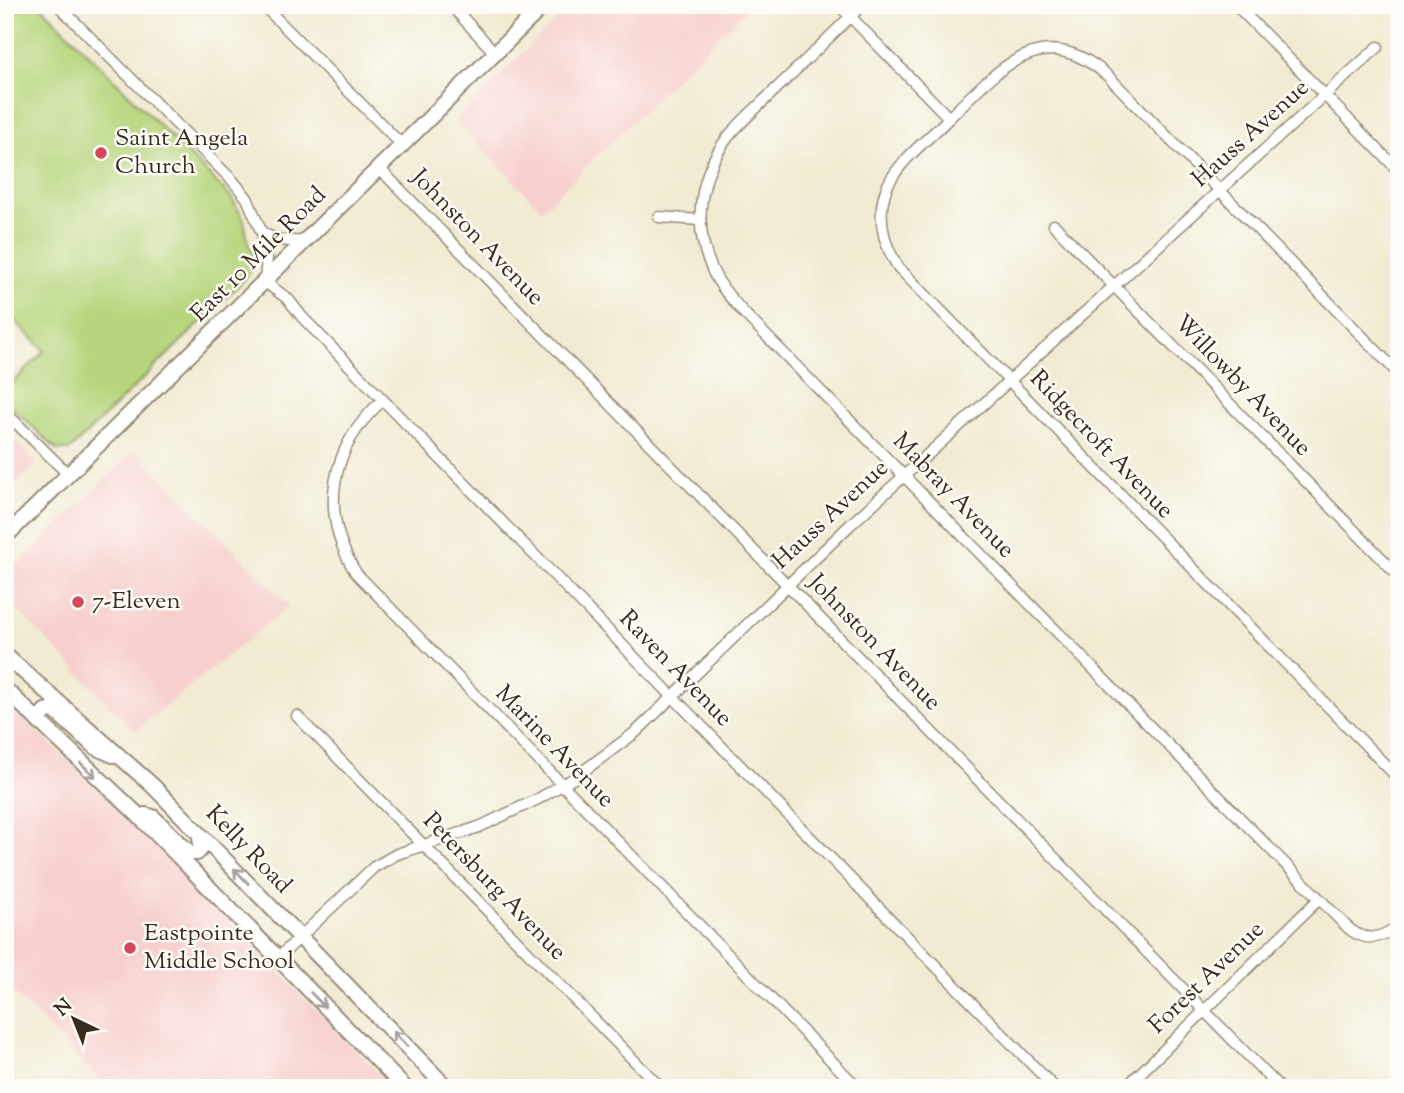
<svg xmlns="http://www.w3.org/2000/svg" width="1404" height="1093" font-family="'Sorts Mill Goudy',serif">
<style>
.built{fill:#f7d0ce}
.green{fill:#b6d57c;stroke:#78804d;stroke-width:2}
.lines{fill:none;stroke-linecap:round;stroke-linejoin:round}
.street-casing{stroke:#968a78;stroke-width:13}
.secondary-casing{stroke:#968a78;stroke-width:18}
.street{stroke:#fff;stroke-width:10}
.secondary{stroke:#fff;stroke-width:14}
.oneway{stroke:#a79f9a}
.poi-dot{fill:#d1495b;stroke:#fdfcf7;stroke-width:2.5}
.labels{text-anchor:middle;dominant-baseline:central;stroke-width:5;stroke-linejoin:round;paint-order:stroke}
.street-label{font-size:24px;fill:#3b2a1e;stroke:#fdfcf7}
.poi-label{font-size:24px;fill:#3b2a1e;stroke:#fdfcf7;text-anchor:start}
</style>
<rect width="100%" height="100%" fill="#fdfcf7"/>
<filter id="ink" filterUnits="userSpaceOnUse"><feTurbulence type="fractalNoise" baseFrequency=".0143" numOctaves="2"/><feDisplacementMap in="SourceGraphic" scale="14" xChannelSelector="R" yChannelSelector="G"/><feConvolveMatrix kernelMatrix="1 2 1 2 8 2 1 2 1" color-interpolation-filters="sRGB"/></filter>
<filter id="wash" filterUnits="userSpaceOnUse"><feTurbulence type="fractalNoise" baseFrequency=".00686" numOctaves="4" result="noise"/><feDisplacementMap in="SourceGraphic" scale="28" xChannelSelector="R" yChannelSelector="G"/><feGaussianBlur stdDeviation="1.57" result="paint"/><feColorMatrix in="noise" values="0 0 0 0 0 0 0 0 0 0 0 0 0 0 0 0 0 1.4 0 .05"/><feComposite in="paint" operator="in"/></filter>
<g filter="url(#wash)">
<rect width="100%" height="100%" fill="#f2ebd3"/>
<!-- built -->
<g class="built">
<polygon points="571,5 751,5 542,210 455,121"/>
<polygon points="5,432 37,463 5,495"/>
<polygon points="135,450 289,606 135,731 5,597 5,577"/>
<polygon points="5,700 113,803 393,1088 108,1088 5,984"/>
</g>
<!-- green -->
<polygon class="green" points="19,5 40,5 231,197 244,220 249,246 256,259 247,277 70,450 57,450 5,400 7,397 5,390 45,351 5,311 5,19"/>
</g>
<g filter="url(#ink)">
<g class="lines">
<defs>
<g id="street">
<polyline points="58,5 233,181 247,198 262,233"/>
<polyline points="263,5 402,145"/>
<polyline points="451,5 495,53"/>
<polyline points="839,5 949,118"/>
<path d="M862,5C834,33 806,60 777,88C761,104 742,120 728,137C699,175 692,226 712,269C719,286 732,299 743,312L1345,925C1363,943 1380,940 1399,925"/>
<polyline points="1236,5 1399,171"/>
<polyline points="379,168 1280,1088"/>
<polyline points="659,217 700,220"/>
<polyline points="1054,225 1399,576"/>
<polyline points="305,242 279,240 262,233 267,257 265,282 288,299 302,317 1055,1088"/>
<path d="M1399,374L1109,77C1040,14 992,76 944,123C925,142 898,162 887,187C876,215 883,245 899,268L1399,779"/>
<path d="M383,400C330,447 318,512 356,573L858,1088"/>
<polyline points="5,412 69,475"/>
<polyline points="297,716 661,1088"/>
<polyline points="278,958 374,867 397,854 479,827 538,799 574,778 636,732 851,524 1378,47"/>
<polyline points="1125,1088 1319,899"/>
</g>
<g id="secondary">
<polyline points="5,537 544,5"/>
<polyline points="5,655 152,785 447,1088"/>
<polyline points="5,689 137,814 405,1088"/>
<polyline points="39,722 45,711 54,710 95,747 113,755"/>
<polyline points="145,815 153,817 190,853 197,853 201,849 200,835"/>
</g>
</defs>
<!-- street casing -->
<use href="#street" class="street-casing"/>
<!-- secondary casing -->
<use href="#secondary" class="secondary-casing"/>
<!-- street -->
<use href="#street" class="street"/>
<!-- secondary -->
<use href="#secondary" class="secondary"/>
</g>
<!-- one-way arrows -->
<defs><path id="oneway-shaft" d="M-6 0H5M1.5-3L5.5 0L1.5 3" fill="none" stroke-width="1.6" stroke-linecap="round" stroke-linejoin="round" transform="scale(1.75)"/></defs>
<g class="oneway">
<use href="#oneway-shaft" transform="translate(88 770) rotate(44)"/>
<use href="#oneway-shaft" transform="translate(241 876) rotate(-134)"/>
<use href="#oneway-shaft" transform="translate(318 1000) rotate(46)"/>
<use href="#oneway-shaft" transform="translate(400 1039) rotate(-134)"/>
</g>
</g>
<!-- markers -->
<g class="poi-dot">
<circle cx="101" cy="153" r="7"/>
<circle cx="78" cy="602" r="7"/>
<circle cx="130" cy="948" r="7"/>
</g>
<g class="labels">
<!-- street labels -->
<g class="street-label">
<text transform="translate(1251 134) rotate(-42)">Hauss Avenue</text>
<text transform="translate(477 238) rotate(46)">Johnston Avenue</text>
<text transform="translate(259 255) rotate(-45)">East 10 Mile Road</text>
<text transform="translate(1242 386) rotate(46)">Willowby Avenue</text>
<text transform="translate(1101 445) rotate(46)">Ridgecroft Avenue</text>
<text transform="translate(953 496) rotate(46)">Mabray Avenue</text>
<text transform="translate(831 515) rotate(-43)">Hauss Avenue</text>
<text transform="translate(874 643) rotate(46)">Johnston Avenue</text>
<text transform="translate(675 669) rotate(46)">Raven Avenue</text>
<text transform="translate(554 747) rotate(46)">Marine Avenue</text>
<text transform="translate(248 850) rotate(46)">Kelly Road</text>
<text transform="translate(494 887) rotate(46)">Petersburg Avenue</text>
<text transform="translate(1207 978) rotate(-44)">Forest Avenue</text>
</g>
<!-- poi labels -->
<g class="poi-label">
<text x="115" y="139">Saint Angela<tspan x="115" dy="28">Church</tspan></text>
<text x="92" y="602">7-Eleven</text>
<text x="144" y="934">Eastpointe<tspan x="144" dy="28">Middle School</tspan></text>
</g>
</g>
<!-- margin -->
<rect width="1404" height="1093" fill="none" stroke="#fdfcf7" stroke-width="28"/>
<!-- north arrow -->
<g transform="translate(74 1019) rotate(317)" stroke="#fdfcf7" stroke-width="5" paint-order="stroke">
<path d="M0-5L12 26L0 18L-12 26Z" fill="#3b2a1e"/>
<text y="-10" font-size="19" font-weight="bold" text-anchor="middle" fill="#3b2a1e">N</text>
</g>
</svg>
